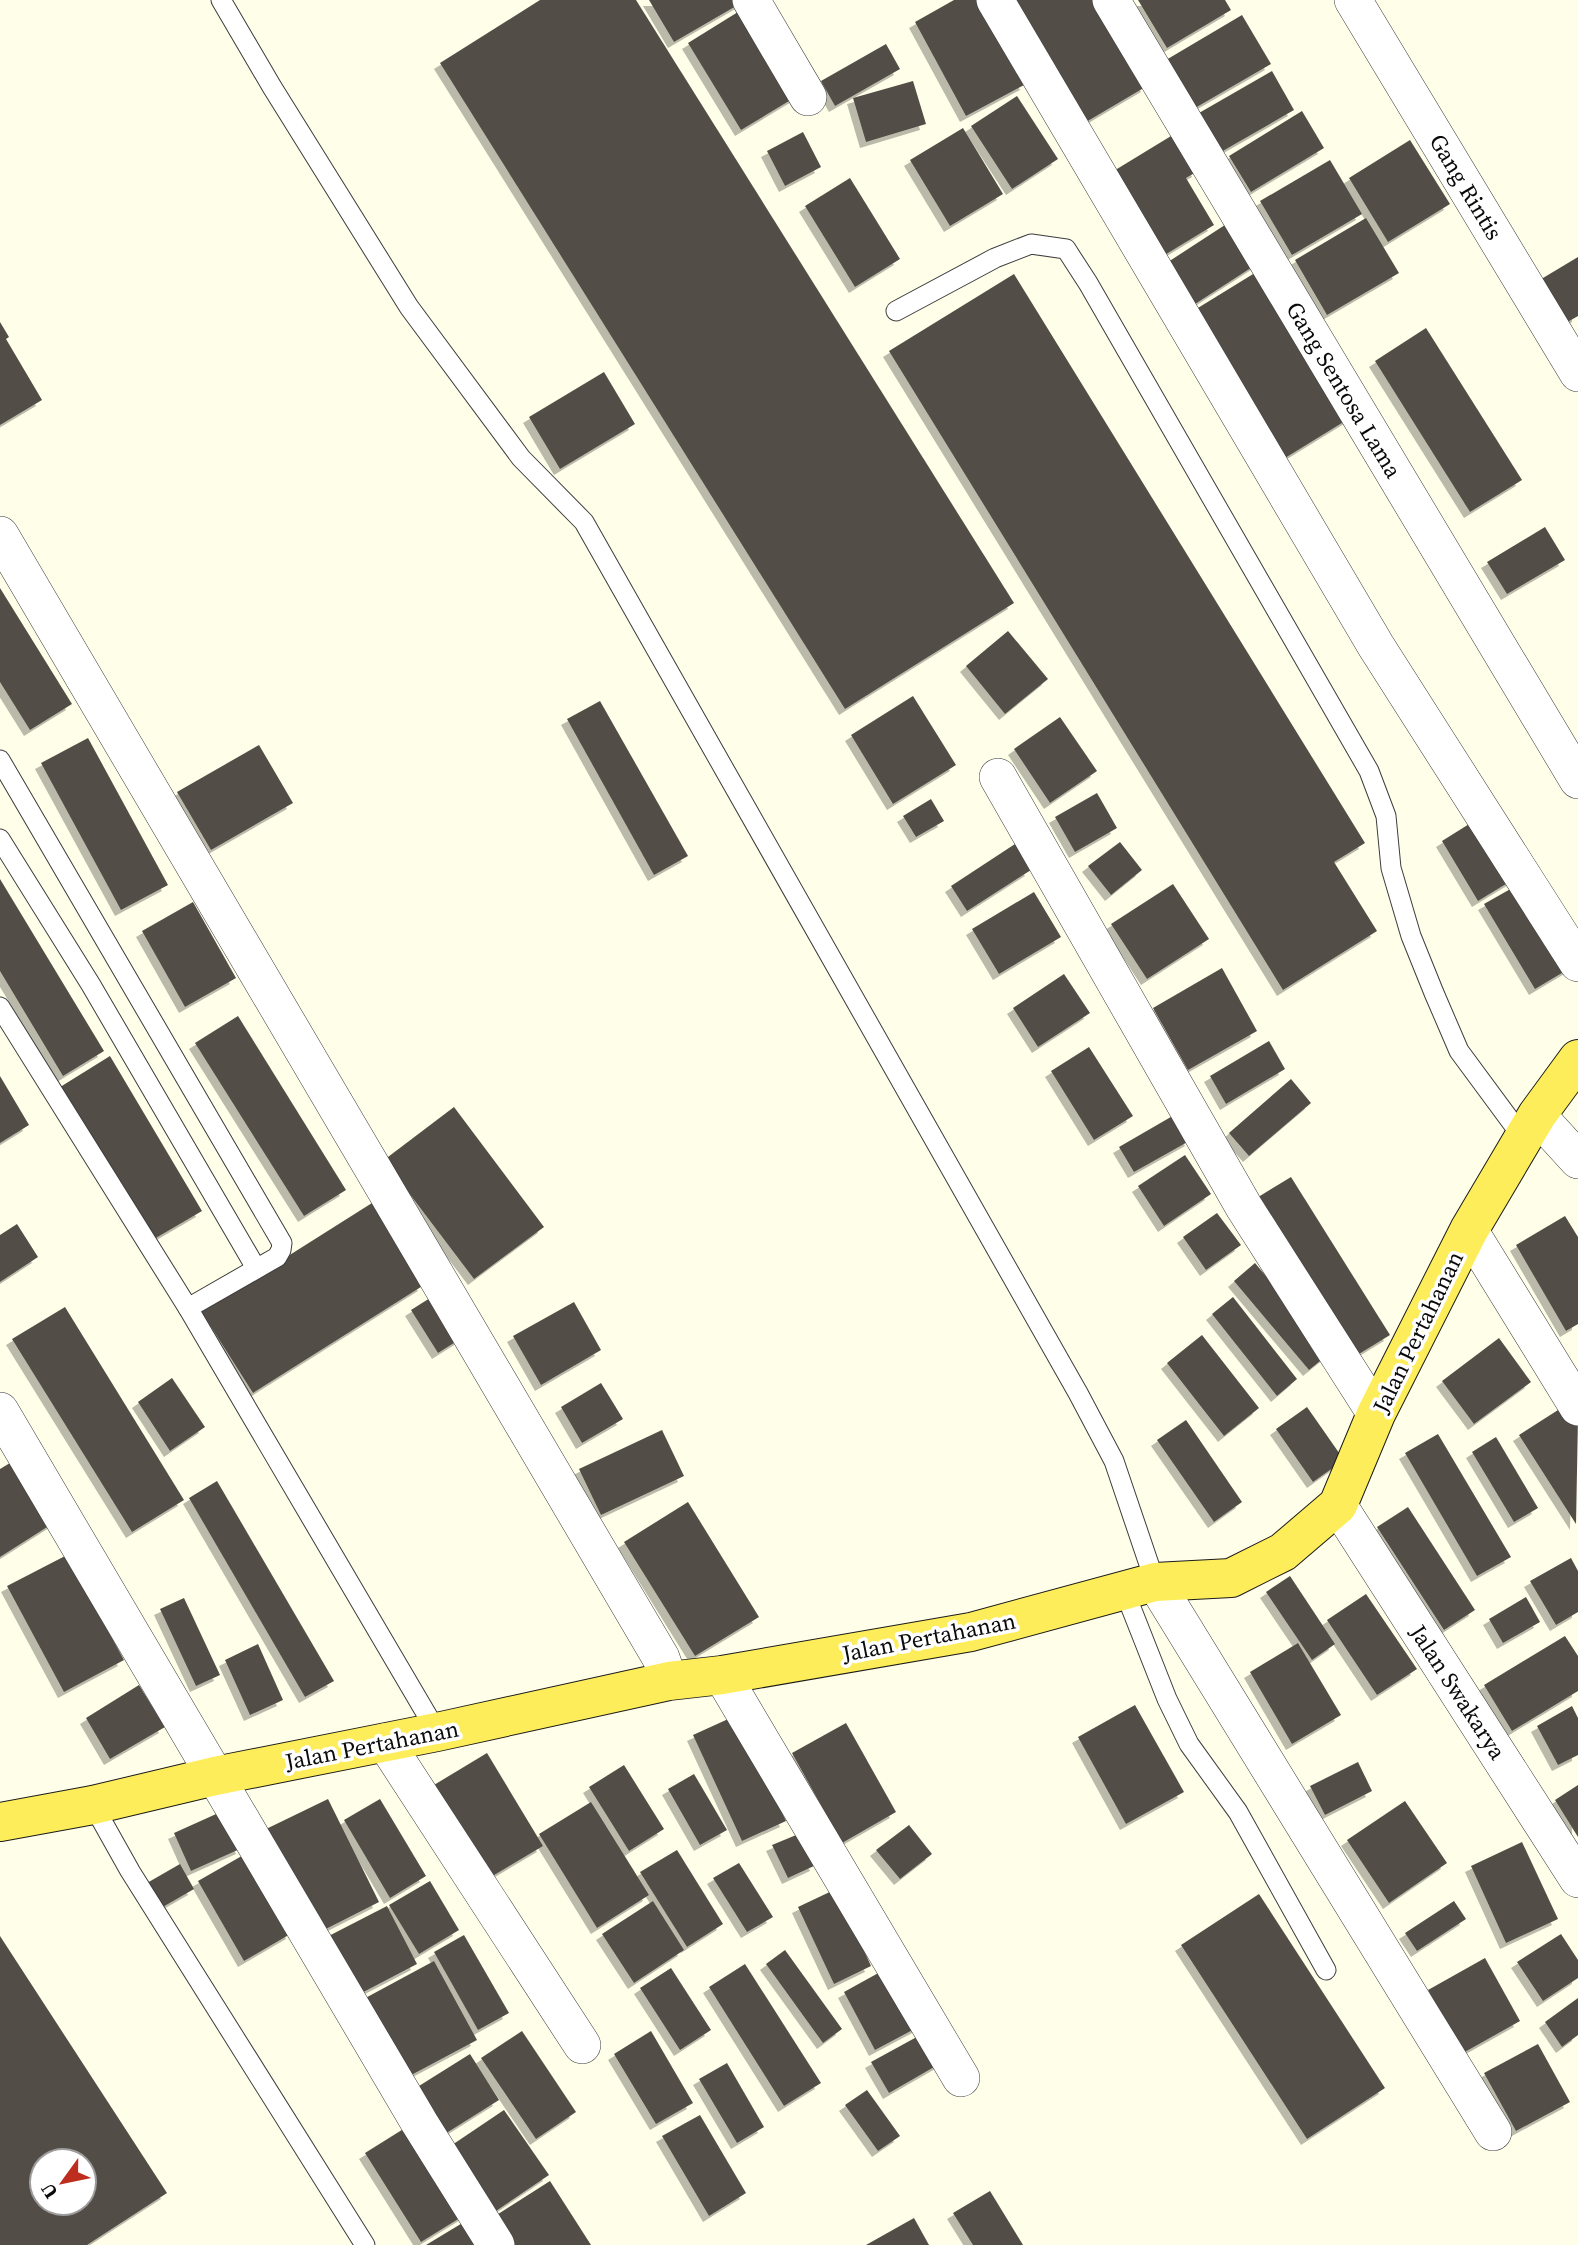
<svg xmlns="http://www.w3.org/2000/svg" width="1578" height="2245" font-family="'Source Serif 4',serif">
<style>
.building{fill:#534d47;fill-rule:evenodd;filter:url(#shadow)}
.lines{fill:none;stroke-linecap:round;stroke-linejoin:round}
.service-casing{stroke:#3d3d3d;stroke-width:21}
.minor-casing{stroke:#3d3d3d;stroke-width:38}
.primary-casing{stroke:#1b1b1b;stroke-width:40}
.service{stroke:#fff;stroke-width:19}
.minor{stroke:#fff;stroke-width:37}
.primary{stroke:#fded5a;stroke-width:38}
.labels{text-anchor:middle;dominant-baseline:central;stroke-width:7;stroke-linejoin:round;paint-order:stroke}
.street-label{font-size:23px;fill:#0a0a0a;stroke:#fff}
</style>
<defs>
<filter id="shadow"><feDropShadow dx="-6" dy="6" stdDeviation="0" flood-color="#0004"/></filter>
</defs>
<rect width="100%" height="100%" fill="#fffee8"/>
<!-- building -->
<g class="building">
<polygon points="540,0 636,0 1014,603 845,709 440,63"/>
<polygon points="649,0 742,0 743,2 674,42"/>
<polygon points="954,0 980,0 1026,84 966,116 915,22"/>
<polygon points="1007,0 1096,0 1147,86 1081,125"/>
<polygon points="1138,0 1225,0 1231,10 1167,48"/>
<polygon points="746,7 799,95 741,130 688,43"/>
<polygon points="1242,15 1271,64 1195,108 1166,60"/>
<polygon points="886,44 900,69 835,106 821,81"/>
<polygon points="1272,71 1294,110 1221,152 1199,113"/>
<polygon points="913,81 926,124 866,142 853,98"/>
<polygon points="1017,96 1058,159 1012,189 971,126"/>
<polygon points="1302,111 1324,148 1251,192 1229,156"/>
<polygon points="963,128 1003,194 950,226 910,160"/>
<polygon points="803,132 821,167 785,186 767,151"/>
<polygon points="1176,133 1198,171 1186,178 1214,225 1163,256 1112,172"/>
<polygon points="1410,140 1450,204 1388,242 1349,178"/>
<polygon points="1330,160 1362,214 1292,255 1260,201"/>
<polygon points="850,178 900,259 855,287 805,206"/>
<polygon points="1366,218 1399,273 1327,315 1295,260"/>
<polygon points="1231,221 1257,264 1192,306 1165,264"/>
<polygon points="1578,257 1578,316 1564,324 1538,281"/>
<polygon points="1258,271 1350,418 1285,458 1193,311"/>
<polygon points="1014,274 1365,843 1334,862 1377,931 1283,990 889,351"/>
<polygon points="0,322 9,337 6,339 42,400 0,425"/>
<polygon points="1426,328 1522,480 1470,512 1375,361"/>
<polygon points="604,372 635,424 560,469 529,417"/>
<polygon points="1545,527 1565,560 1507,594 1487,562"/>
<polygon points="0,588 72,704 30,730 0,682"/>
<polygon points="1008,631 1048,679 1005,714 966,666"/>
<polygon points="913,696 956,765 893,804 851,735"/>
<polygon points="600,701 688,856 654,875 567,719"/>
<polygon points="1060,717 1097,771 1050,803 1014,749"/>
<polygon points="88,738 168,885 121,910 41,763"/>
<polygon points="259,745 293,803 211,850 177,792"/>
<polygon points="1097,793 1117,828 1075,852 1055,817"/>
<polygon points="931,799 944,821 916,837 903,816"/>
<polygon points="1482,816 1519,876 1478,901 1442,841"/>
<polygon points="1120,842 1142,870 1111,895 1088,866"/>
<polygon points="1015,844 1031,870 967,911 951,886"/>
<polygon points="0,879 104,1051 63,1076 0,971"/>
<polygon points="1521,883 1572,967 1535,989 1484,904"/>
<polygon points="1173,884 1209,939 1147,979 1111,924"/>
<polygon points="1034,892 1061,937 999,974 972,929"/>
<polygon points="193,902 236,978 185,1007 142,931"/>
<polygon points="1222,968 1257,1031 1188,1070 1153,1008"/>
<polygon points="1064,974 1090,1013 1038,1047 1013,1008"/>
<polygon points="238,1016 346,1190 304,1216 195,1043"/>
<polygon points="1269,1041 1285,1069 1226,1104 1210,1076"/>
<polygon points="1089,1047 1133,1116 1094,1140 1051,1071"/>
<polygon points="110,1056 202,1211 149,1242 57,1089"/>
<polygon points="0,1076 29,1125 0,1143"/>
<polygon points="1291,1079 1311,1103 1249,1156 1229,1133"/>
<polygon points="454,1107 544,1227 474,1279 384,1160"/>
<polygon points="1176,1114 1191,1140 1134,1172 1119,1147"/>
<polygon points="1185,1155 1211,1194 1164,1226 1138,1186"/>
<polygon points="1291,1177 1390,1335 1354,1357 1255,1199"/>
<polygon points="372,1203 424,1285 253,1393 201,1311"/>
<polygon points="1217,1213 1241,1245 1206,1270 1183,1237"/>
<polygon points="1565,1216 1578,1237 1578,1324 1566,1331 1516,1245"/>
<polygon points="17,1224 38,1257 0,1282 0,1235"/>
<polygon points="1255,1263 1330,1353 1309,1370 1234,1281"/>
<polygon points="438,1293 465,1336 438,1353 411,1310"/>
<polygon points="1233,1297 1297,1379 1277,1396 1212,1314"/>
<polygon points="574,1302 601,1350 541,1385 513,1336"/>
<polygon points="65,1307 184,1500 132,1532 12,1339"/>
<polygon points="1202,1335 1259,1408 1224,1436 1167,1363"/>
<polygon points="1499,1338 1531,1382 1474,1424 1442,1381"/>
<polygon points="172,1378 205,1427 170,1451 138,1402"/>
<polygon points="601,1383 623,1419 582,1443 561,1407"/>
<polygon points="1569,1403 1578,1417 1576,1524 1519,1435"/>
<polygon points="1307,1407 1344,1460 1313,1482 1276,1429"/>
<polygon points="1186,1420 1242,1502 1214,1522 1157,1440"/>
<polygon points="662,1430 684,1476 601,1515 579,1469"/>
<polygon points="1438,1434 1511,1557 1477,1576 1405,1453"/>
<polygon points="1496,1437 1538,1508 1514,1522 1472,1452"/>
<polygon points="15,1460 55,1522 0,1557 0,1469"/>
<polygon points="217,1481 334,1681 305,1697 189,1498"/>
<polygon points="688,1502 759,1617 695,1656 624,1542"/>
<polygon points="1408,1507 1475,1610 1444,1630 1377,1527"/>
<polygon points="67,1555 124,1660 64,1692 7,1586"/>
<polygon points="1571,1558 1578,1571 1578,1612 1556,1625 1530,1581"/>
<polygon points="1290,1576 1335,1644 1312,1660 1266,1592"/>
<polygon points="1366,1594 1417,1669 1377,1695 1327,1620"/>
<polygon points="1526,1597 1540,1622 1503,1643 1489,1619"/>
<polygon points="184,1598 220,1675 196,1686 160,1609"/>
<polygon points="1565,1636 1578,1656 1578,1691 1512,1731 1484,1685"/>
<polygon points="1298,1643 1341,1715 1292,1744 1250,1672"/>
<polygon points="258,1644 283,1700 250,1715 225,1660"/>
<polygon points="139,1685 165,1727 110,1759 86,1718"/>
<polygon points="1135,1705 1184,1792 1126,1824 1078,1737"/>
<polygon points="1572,1706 1578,1718 1578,1755 1558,1765 1537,1726"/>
<polygon points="737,1715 786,1821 742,1841 693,1735"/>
<polygon points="846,1723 896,1812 842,1843 792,1753"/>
<polygon points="487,1753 543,1846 479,1884 424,1791"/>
<polygon points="1358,1762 1372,1791 1325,1815 1310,1786"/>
<polygon points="624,1765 664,1829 629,1851 589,1787"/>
<polygon points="694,1774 727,1830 700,1845 668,1789"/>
<polygon points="1578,1785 1578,1837 1555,1800"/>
<polygon points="328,1799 379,1902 314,1935 262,1831"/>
<polygon points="380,1799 426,1876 390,1898 344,1820"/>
<polygon points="1405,1801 1447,1863 1389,1903 1347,1840"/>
<polygon points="591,1802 649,1895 597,1928 539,1834"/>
<polygon points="225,1810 242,1848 191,1871 174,1833"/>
<polygon points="909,1825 932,1854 900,1879 876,1850"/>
<polygon points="801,1833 816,1865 788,1878 772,1845"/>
<polygon points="1522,1842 1558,1919 1506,1943 1471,1866"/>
<polygon points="677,1850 723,1924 687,1947 640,1872"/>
<polygon points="247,1853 292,1933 244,1961 198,1881"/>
<polygon points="739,1863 773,1917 747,1932 713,1878"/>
<polygon points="180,1864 194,1889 161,1908 147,1883"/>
<polygon points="430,1881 459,1930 419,1954 389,1905"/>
<polygon points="836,1889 871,1966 834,1984 798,1907"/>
<polygon points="1259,1894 1385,2088 1307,2139 1181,1945"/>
<polygon points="653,1901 684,1950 634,1983 602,1934"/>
<polygon points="1454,1901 1466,1919 1417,1951 1405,1933"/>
<polygon points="387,1906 417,1964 350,1999 319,1941"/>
<polygon points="1561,1934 1578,1960 1578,1978 1543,2001 1517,1962"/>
<polygon points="464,1935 509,2013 478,2030 434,1952"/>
<path d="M0,1936L167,2193L87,2245H0ZM42,2161H84V2203H42Z"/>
<polygon points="785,1950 842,2029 823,2043 766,1964"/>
<polygon points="1485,1958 1520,2021 1463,2053 1428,1990"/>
<polygon points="434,1961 477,2040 400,2081 358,2002"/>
<polygon points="745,1964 821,2083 784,2106 709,1987"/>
<polygon points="891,1966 922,2025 875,2050 844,1992"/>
<polygon points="671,1968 711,2030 680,2050 640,1988"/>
<polygon points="1578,1998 1578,2035 1562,2047 1545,2022"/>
<polygon points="522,2031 576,2112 536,2139 481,2058"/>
<polygon points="651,2031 693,2103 656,2124 614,2054"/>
<polygon points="924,2033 941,2063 889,2093 871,2062"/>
<polygon points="1538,2044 1570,2102 1516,2131 1484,2073"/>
<polygon points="470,2054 499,2100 440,2137 411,2091"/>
<polygon points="727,2063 764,2127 737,2143 699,2079"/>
<polygon points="867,2090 900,2136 878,2151 845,2105"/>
<polygon points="504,2110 549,2175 496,2211 452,2145"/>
<polygon points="700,2115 746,2193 709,2216 662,2136"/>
<polygon points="413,2123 468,2213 421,2242 365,2153"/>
<polygon points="550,2181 591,2245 514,2245 495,2216"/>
<polygon points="990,2191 1023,2245 973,2245 953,2213"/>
<polygon points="914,2218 929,2245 866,2245"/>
<polygon points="469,2219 485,2245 426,2245"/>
</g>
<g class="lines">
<defs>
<g id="service">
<polyline points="221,0 272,87 409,307 521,458 584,522 1078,1393 1114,1461 1155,1582"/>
<polyline points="896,311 995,258 1031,244 1066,249 1088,283 1369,771 1386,816 1391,868 1411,936 1434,993 1459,1051 1524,1139"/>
<polyline points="0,760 282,1243 281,1250 277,1257 188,1308"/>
<polyline points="0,839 91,985 256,1268"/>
<polyline points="0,1007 188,1308 437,1732"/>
<polyline points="1124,1590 1167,1699 1189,1744 1238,1812 1326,1970"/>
<polyline points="93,1805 130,1871 365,2245"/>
</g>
<g id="minor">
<polyline points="751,0 808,97"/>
<polyline points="995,0 1376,646 1578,963"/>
<polyline points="1111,0 1578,780"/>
<polyline points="1353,0 1578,373"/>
<polyline points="0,535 661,1658 669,1681"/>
<polyline points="998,777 1244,1207 1376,1414"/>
<polyline points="1537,1115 1578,1160"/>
<polyline points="1469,1230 1578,1407"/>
<polyline points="0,1411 419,2122 496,2245"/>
<polyline points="1338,1505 1578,1879"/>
<polyline points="1155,1582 1493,2132"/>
<polyline points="722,1675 961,2078"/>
<polyline points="385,1742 582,2045"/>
</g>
<polyline id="primary" points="0,1822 93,1805 215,1776 437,1732 669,1681 722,1675 971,1632 1155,1582 1231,1578 1283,1552 1338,1505 1376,1414 1469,1230 1537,1115 1578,1059"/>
</defs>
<!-- service casing -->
<use href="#service" class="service-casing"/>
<!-- minor casing -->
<use href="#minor" class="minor-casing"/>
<!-- primary casing -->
<use href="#primary" class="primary-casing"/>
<!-- service -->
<use href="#service" class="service"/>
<!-- minor -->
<use href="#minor" class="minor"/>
<!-- primary -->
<use href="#primary" class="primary"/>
</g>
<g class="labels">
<!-- street labels -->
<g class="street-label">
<text transform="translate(1466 187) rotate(59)">Gang Rintis</text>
<text transform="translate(1344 390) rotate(59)">Gang Sentosa Lama</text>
<text transform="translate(1418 1332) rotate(-64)">Jalan Pertahanan</text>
<text transform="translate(929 1637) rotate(-11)">Jalan Pertahanan</text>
<text transform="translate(1458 1692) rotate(57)">Jalan Swakarya</text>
<text transform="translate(372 1745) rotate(-11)">Jalan Pertahanan</text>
</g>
</g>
<!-- north arrow -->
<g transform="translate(63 2182) rotate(237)"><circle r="33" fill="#ffffff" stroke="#9d9d9d" stroke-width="2"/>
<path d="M0-5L12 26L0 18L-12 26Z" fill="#be2e1f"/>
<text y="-10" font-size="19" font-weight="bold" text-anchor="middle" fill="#0a0a0a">U</text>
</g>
</svg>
